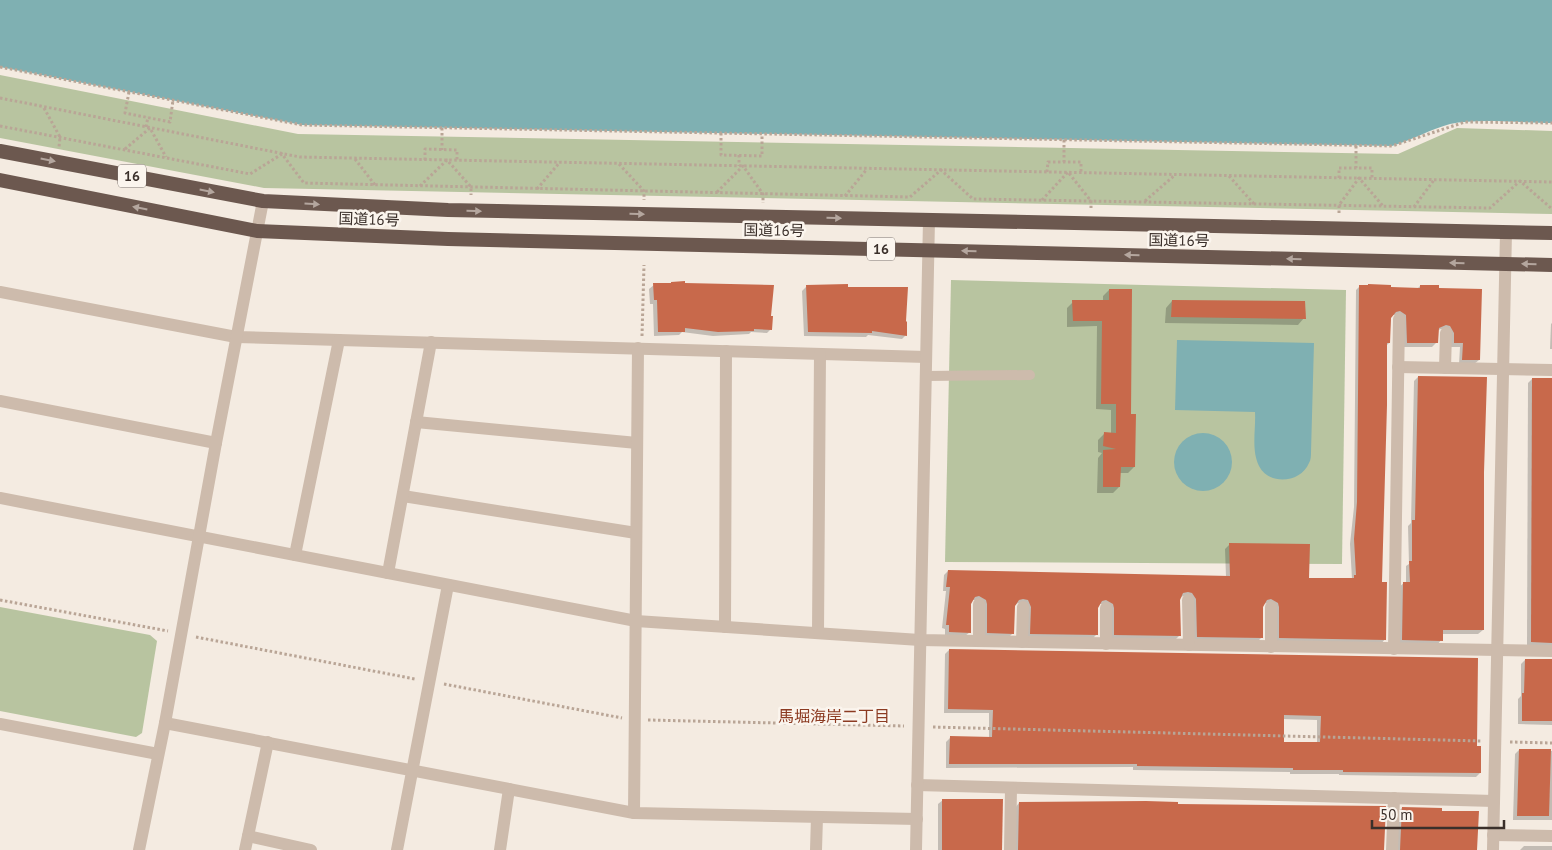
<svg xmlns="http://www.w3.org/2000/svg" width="1552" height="850" font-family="'PT Sans','Noto Sans JP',sans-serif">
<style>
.green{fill:#b8c4a0}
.water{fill:#7fb0b2}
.shadow{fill:#0003;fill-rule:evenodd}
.building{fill:#c8694b;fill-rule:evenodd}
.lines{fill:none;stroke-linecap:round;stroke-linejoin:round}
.path{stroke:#b9a596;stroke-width:3;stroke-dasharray:2.5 2.5;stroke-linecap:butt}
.service{stroke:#cdbbac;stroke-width:10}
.minor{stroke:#cdbbac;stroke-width:12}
.tertiary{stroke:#cdbbac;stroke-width:12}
.trunk{stroke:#6c584f;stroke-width:14}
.oneway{fill:#b4a69e}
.labels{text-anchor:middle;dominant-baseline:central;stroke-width:5;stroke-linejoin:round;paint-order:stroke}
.shield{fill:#fbf5ee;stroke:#756b66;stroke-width:1}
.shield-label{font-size:14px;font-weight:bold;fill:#3b302b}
.street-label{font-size:15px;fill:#3b302b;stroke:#fbf5ee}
.neighbourhood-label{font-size:16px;fill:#8c3b22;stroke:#fbf5ee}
</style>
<rect width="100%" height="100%" fill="#f4ebe1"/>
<!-- green -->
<g class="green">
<polygon points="0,75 298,134 1398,154 1457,128 1552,131 1552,214 264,188 0,138"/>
<polygon points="951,280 1346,290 1342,564 945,562"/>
<polygon points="0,607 150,635 157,641 142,733 136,737 0,711"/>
</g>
<!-- water -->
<g class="water">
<path d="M0,0H1552V123C1522,123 1478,118 1450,124C1431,129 1412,140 1392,146L302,125L0,67Z"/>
<path d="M1177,340L1314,343L1311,452C1311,455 1311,460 1309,463C1301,483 1269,486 1259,466C1251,449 1256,430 1255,412L1175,410Z"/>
<circle cx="1203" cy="462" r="29"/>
</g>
<!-- shadow -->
<g class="shadow">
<polygon points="683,284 770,317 771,329 767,333 751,332 749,334 713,336 682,332 679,335 654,336 653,304 650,304 649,289 654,285"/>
<polygon points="1360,286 1417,289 1420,286 1479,360 1474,364 1459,364 1460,347 1450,347 1447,330 1441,329 1438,330 1436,343 1432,347 1403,347 1395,315 1391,315 1389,343 1385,347 1381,583 1385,639 1381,644 1275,642 1274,607 1267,603 1263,604 1262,606 1262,637 1257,642 1193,640 1188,597 1183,596 1179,599 1179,636 1175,640 1110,639 1109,608 1102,604 1098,604 1097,607 1097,634 1092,639 1027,638 1024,604 1018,603 1014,606 1013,633 1009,637 983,637 982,604 975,600 971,600 970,603 970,632 965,636 945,636 945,629 942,628 946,591 943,591 944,575 948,571 1226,577 1225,549 1230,544 1308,579 1352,579 1350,544 1354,507 1356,290"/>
<polygon points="806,287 905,323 906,335 902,339 868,335 866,337 804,336 802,291"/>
<polygon points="1109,290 1130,415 1134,467 1128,473 1120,473 1119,487 1113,493 1097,493 1098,458 1102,453 1098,452 1098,440 1104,434 1111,434 1111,410 1096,409 1097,326 1067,327 1067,308 1073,302 1103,302 1103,296"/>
<polygon points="1172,301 1304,318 1298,325 1165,323 1166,308"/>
<polygon points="1552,323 1552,349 1550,349 1551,324"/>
<polygon points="1418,377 1483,472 1483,630 1478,634 1442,634 1441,640 1437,645 1399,644 1399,587 1404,583 1406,583 1406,566 1409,564 1408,526 1411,523 1414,381"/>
<polygon points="1532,379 1552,379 1552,648 1527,646 1528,383"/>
<path d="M949,650L1477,659L1475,747L1480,773L1476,777L1339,775V774H1290V772L1133,770V767L946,768V742L950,738H989V713H944L945,654ZM1282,719L1317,720V744L1282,743Z"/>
<polygon points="1525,660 1552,660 1552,725 1518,724 1518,699 1521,696 1521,664"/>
<polygon points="1519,750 1552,751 1552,820 1513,820 1515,754"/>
<polygon points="943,800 1001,850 938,850 938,804"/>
<polygon points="1019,803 1177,806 1383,850 1014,850 1015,808"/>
<polygon points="1402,808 1440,812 1477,850 1397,850 1398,812"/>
<polygon points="1524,846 1552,846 1552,850 1520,850"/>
</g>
<!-- building -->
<g class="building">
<polygon points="685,281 685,283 774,285 771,316 773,316 772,330 754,329 754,331 718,332 685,328 685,332 658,332 657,300 654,300 653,283 671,283 671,282"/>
<polygon points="848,284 848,287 908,287 906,321 907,322 907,336 872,331 872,333 808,332 806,285"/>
<polygon points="1368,284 1391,285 1391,287 1420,288 1420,285 1439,285 1439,288 1482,289 1480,360 1462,360 1463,343 1454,343 1454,333 1450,326 1446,325 1439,328 1438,343 1407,343 1406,315 1400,311 1396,312 1391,318 1390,343 1387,343 1387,405 1383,545 1382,582 1387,582 1386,640 1279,638 1279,607 1278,603 1271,599 1267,600 1263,607 1263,638 1197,637 1196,599 1192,593 1188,592 1183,593 1180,600 1181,636 1114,635 1114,608 1113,604 1106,600 1102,601 1098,608 1098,635 1030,634 1031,607 1028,600 1023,599 1019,600 1015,606 1014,634 987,633 987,604 986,600 979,596 975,597 971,604 971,633 949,632 949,625 946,625 950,587 946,587 948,570 1230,576 1229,543 1310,544 1309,578 1354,578 1354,575 1356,575 1354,539 1357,502 1359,285 1368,285"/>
<polygon points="1109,289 1132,289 1131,414 1136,414 1135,467 1121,467 1120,487 1103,487 1103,450 1116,449 1103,446 1104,432 1116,433 1116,404 1101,404 1102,321 1073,321 1072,300 1109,300"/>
<polygon points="1172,300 1305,301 1306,319 1171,317"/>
<polygon points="1418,376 1487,377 1484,472 1484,630 1443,630 1443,641 1402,640 1403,582 1410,582 1409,561 1412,561 1412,520 1415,520"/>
<polygon points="1532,378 1552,378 1552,643 1531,642"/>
<path d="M949,649L1478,658L1477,746H1481V773L1343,772V770H1293V768L1137,766V764H949L950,736L992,737L993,710L948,709ZM1284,715L1321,716L1320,742H1284Z"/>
<polygon points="1525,659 1552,659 1552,721 1522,721 1522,693 1524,693"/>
<polygon points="1519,749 1551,749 1549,816 1517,816"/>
<polygon points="942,799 1003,799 1002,850 942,850"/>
<polygon points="1146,801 1178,802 1178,804 1386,806 1384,850 1018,850 1019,802"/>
<polygon points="1402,807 1442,808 1442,811 1479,811 1477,850 1400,850"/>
</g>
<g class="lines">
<!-- path -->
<g class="path">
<polyline points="0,67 302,125 1392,146 1465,122 1552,123"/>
<polyline points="129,92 125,113 170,122 173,100"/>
<polyline points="0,98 300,157 1552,182"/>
<polyline points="44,108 60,137 59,147"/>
<polyline points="0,126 250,174 282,154 304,183 910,197 941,170 973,199 1490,208 1520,181 1552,209"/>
<polyline points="146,127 148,117"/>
<polyline points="442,128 442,150"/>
<polyline points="721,133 721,155 762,156 762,134"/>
<polyline points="1064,140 1064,162"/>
<polyline points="1356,146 1356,168"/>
<polyline points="125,149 150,128 166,157"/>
<polyline points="739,155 739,166"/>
<polyline points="355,159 375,185"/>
<polyline points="425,160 425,149 457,150 457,160"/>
<polyline points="619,164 644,191 644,200"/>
<polyline points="1047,172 1048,162 1081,162 1081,172"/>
<polyline points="1229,176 1254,204"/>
<polyline points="1339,178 1339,168 1372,168 1372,178"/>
<polyline points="420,186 447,160 471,187 471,195"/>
<polyline points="537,189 560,162"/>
<polyline points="717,192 743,166 763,194 763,203"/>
<polyline points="845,196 867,169"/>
<polyline points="1042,200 1068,172 1091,201 1091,208"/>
<polyline points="1145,201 1175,175"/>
<polyline points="1414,207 1434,180"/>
<polyline points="1339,213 1339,205 1359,178 1383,206"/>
<polyline points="642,336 644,265"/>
<polyline points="0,600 168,631"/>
<polyline points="196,637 415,679"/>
<polyline points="444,684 622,718"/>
<polyline points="648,720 904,726"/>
<polyline points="933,727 1481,741"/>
<polyline points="1510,742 1552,743"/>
</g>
<!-- service -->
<polyline class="service" points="926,376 1030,375"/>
<!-- minor -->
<g class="minor">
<polyline points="0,292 236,337 926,357"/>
<polyline points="1398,367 1552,370"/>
<polyline points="1445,368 1446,333"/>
<polyline points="0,401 216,443"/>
<polyline points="416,422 637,443"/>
<polyline points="403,496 636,533"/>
<polyline points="0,498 636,621 920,640 1552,651"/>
<polyline points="295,555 339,340"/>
<polyline points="388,573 431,342"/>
<polyline points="1188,600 1189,645"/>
<polyline points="1271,607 1271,647"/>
<polyline points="1106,608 1106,644"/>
<polyline points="725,627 726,351"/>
<polyline points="818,633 820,354"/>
<polyline points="979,641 979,604"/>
<polyline points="1022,642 1023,607"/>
<polyline points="1394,649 1399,319"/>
<polyline points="165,723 634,813 917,819"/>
<polyline points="0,724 158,754"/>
<polyline points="917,785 1494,801"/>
<polyline points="634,813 638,348"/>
<polyline points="1493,835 1552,836"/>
<polyline points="248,836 311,850"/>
<polyline points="245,850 268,742"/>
<polyline points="397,850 448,585"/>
<polyline points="500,850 509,789"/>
<polyline points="816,850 817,817"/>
<polyline points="916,850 929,220"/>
<polyline points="1010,850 1011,788"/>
<polyline points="1392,850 1394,798"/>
</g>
<!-- tertiary -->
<g class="tertiary">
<polyline points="139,850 165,723 216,443 263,201"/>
<polyline points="1493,850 1506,232"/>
</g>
<!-- trunk -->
<g class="trunk">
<polyline points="0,151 263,201 448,210 1552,233"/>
<polyline points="0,180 257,231 448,239 1552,265"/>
</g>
</g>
<!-- one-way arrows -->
<defs><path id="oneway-solid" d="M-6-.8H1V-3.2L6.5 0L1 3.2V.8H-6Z" transform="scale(1.25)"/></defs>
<g class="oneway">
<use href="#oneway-solid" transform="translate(48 160) rotate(11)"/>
<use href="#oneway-solid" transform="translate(207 191) rotate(11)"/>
<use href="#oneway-solid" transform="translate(312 204) rotate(3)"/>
<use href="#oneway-solid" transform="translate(140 208) rotate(-169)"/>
<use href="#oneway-solid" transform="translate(474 211) rotate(1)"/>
<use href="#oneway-solid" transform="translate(637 214) rotate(1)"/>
<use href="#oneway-solid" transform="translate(834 218) rotate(1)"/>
<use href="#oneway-solid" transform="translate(969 251) rotate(-179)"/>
<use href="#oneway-solid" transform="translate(1132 255) rotate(-179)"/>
<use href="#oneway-solid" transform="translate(1294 259) rotate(-179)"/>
<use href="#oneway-solid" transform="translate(1457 263) rotate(-179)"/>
<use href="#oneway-solid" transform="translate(1529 264) rotate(-179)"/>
</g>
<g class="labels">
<!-- shield labels -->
<g class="shield">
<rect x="118" y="164.5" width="28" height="23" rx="4"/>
<rect x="867" y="237.5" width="28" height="23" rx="4"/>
</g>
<g class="shield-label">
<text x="132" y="176">16</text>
<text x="881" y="249">16</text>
</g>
<!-- street labels -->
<g class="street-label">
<text transform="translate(369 219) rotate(2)">国道16号</text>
<text transform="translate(774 230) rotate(1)">国道16号</text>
<text transform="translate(1179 240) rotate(1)">国道16号</text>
</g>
<!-- neighbourhood labels -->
<g class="neighbourhood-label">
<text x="834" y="716">馬堀海岸二丁目</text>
</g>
</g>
<!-- scale -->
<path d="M1372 820v8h132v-8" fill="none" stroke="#3b302b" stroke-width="2.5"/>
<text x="1380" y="820" font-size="15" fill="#3b302b" stroke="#fbf5ee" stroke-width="4" paint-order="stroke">50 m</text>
</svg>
